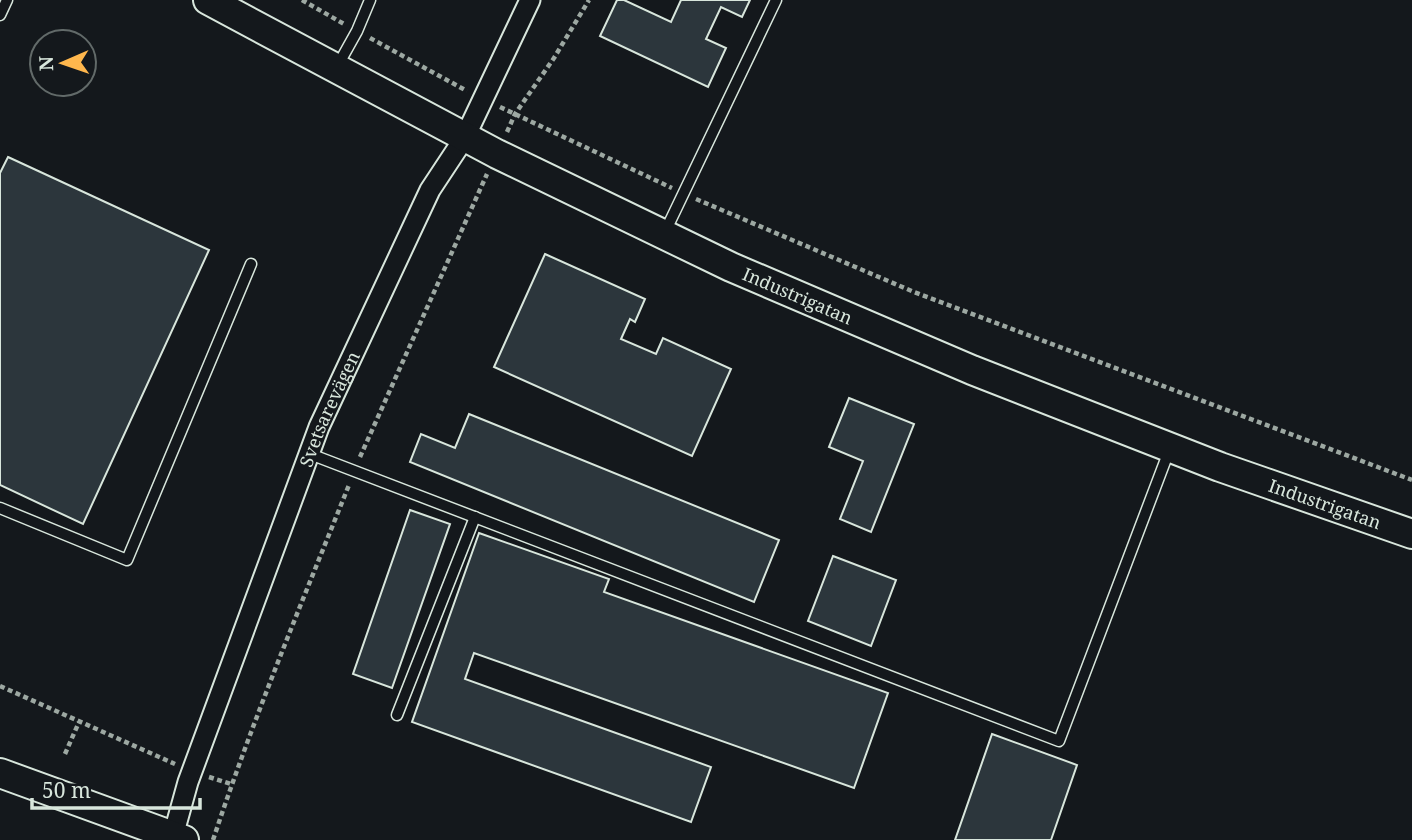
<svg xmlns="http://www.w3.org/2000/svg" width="1412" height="840" font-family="'Noto Serif',serif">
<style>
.building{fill:#2c363c;stroke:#d8e6dc;stroke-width:2}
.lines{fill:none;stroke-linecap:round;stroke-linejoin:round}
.lane-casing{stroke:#d8e6dc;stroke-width:13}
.street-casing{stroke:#d8e6dc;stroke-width:23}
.secondary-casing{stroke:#d8e6dc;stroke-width:32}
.path{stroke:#9da8a2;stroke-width:4.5;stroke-dasharray:5 3.5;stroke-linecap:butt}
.lane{stroke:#14181c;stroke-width:10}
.street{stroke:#14181c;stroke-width:19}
.secondary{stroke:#14181c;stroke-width:28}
.labels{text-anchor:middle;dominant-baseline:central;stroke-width:5;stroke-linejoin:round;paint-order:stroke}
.street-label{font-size:18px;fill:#d8e6dc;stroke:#14181c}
</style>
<rect width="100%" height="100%" fill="#14181c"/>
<!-- building -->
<g class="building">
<polygon points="617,0 624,0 671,22 681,0 750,0 742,17 721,7 706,39 726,48 708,87 600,36"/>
<polygon points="8,157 209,250 83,524 0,485 0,173"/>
<polygon points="545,254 645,299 635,322 630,319 621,339 656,354 663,338 731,369 692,456 494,367"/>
<polygon points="849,398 914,424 871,532 840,519 863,461 829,447"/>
<polygon points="469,414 779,540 754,602 410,462 421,434 455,448"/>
<polygon points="410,510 450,524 392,688 353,674"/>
<polygon points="479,533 609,579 604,592 888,693 854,788 474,653 465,679 711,767 691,822 412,722"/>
<polygon points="833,556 896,580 871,646 808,621"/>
<polygon points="992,734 1077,765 1051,840 955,840"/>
</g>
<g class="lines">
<defs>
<g id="lane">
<polyline points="0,15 7,0"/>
<polyline points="338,65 357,31 370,0"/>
<polyline points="664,234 776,0"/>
<polyline points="310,454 1059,741 1169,451"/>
<polyline points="0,508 127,560 251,264"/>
<polyline points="397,715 475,517"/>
</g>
<g id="street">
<path id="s1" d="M173,836L188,782L319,427L430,190L465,137L530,0"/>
</g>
<g id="secondary">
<path id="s2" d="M208,0L497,154L731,267L972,370L1220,467L1412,534"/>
<polyline points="0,773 184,840"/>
</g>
</defs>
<!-- lane casing -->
<use href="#lane" class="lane-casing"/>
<!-- street casing -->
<use href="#street" class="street-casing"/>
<!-- secondary casing -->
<use href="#secondary" class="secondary-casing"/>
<!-- path -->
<g class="path">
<polyline points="302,0 344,24"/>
<polyline points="370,38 467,91"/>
<polyline points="500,107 672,188"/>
<polyline points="507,132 515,114 554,58 589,0"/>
<polyline points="696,199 914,292 1412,480"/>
<polyline points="360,457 487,174"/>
<polyline points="0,686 175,764"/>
<polyline points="65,754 79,722"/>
<polyline points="209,777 231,784"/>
<path d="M213,840C253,719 302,602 349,485"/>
</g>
<!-- lane -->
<use href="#lane" class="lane"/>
<!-- street -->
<use href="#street" class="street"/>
<!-- secondary -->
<use href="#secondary" class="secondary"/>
</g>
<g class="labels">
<!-- street labels -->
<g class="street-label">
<text stroke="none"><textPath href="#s2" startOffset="660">Industrigatan</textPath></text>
<text stroke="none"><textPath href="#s1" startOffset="455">Svetsarevägen</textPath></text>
<text stroke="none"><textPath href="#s2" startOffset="1227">Industrigatan</textPath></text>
</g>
</g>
<!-- north arrow -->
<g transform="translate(63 63) rotate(268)"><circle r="33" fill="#14181c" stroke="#626a69" stroke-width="2"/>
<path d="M0-5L12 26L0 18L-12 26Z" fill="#ffb74d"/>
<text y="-10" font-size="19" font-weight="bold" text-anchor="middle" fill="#d8e6dc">N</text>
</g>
<!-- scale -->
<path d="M32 798v10h168v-10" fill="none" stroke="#d8e6dc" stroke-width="3.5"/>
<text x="42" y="798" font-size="21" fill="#d8e6dc" stroke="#14181c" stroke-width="5" paint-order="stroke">50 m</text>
</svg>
